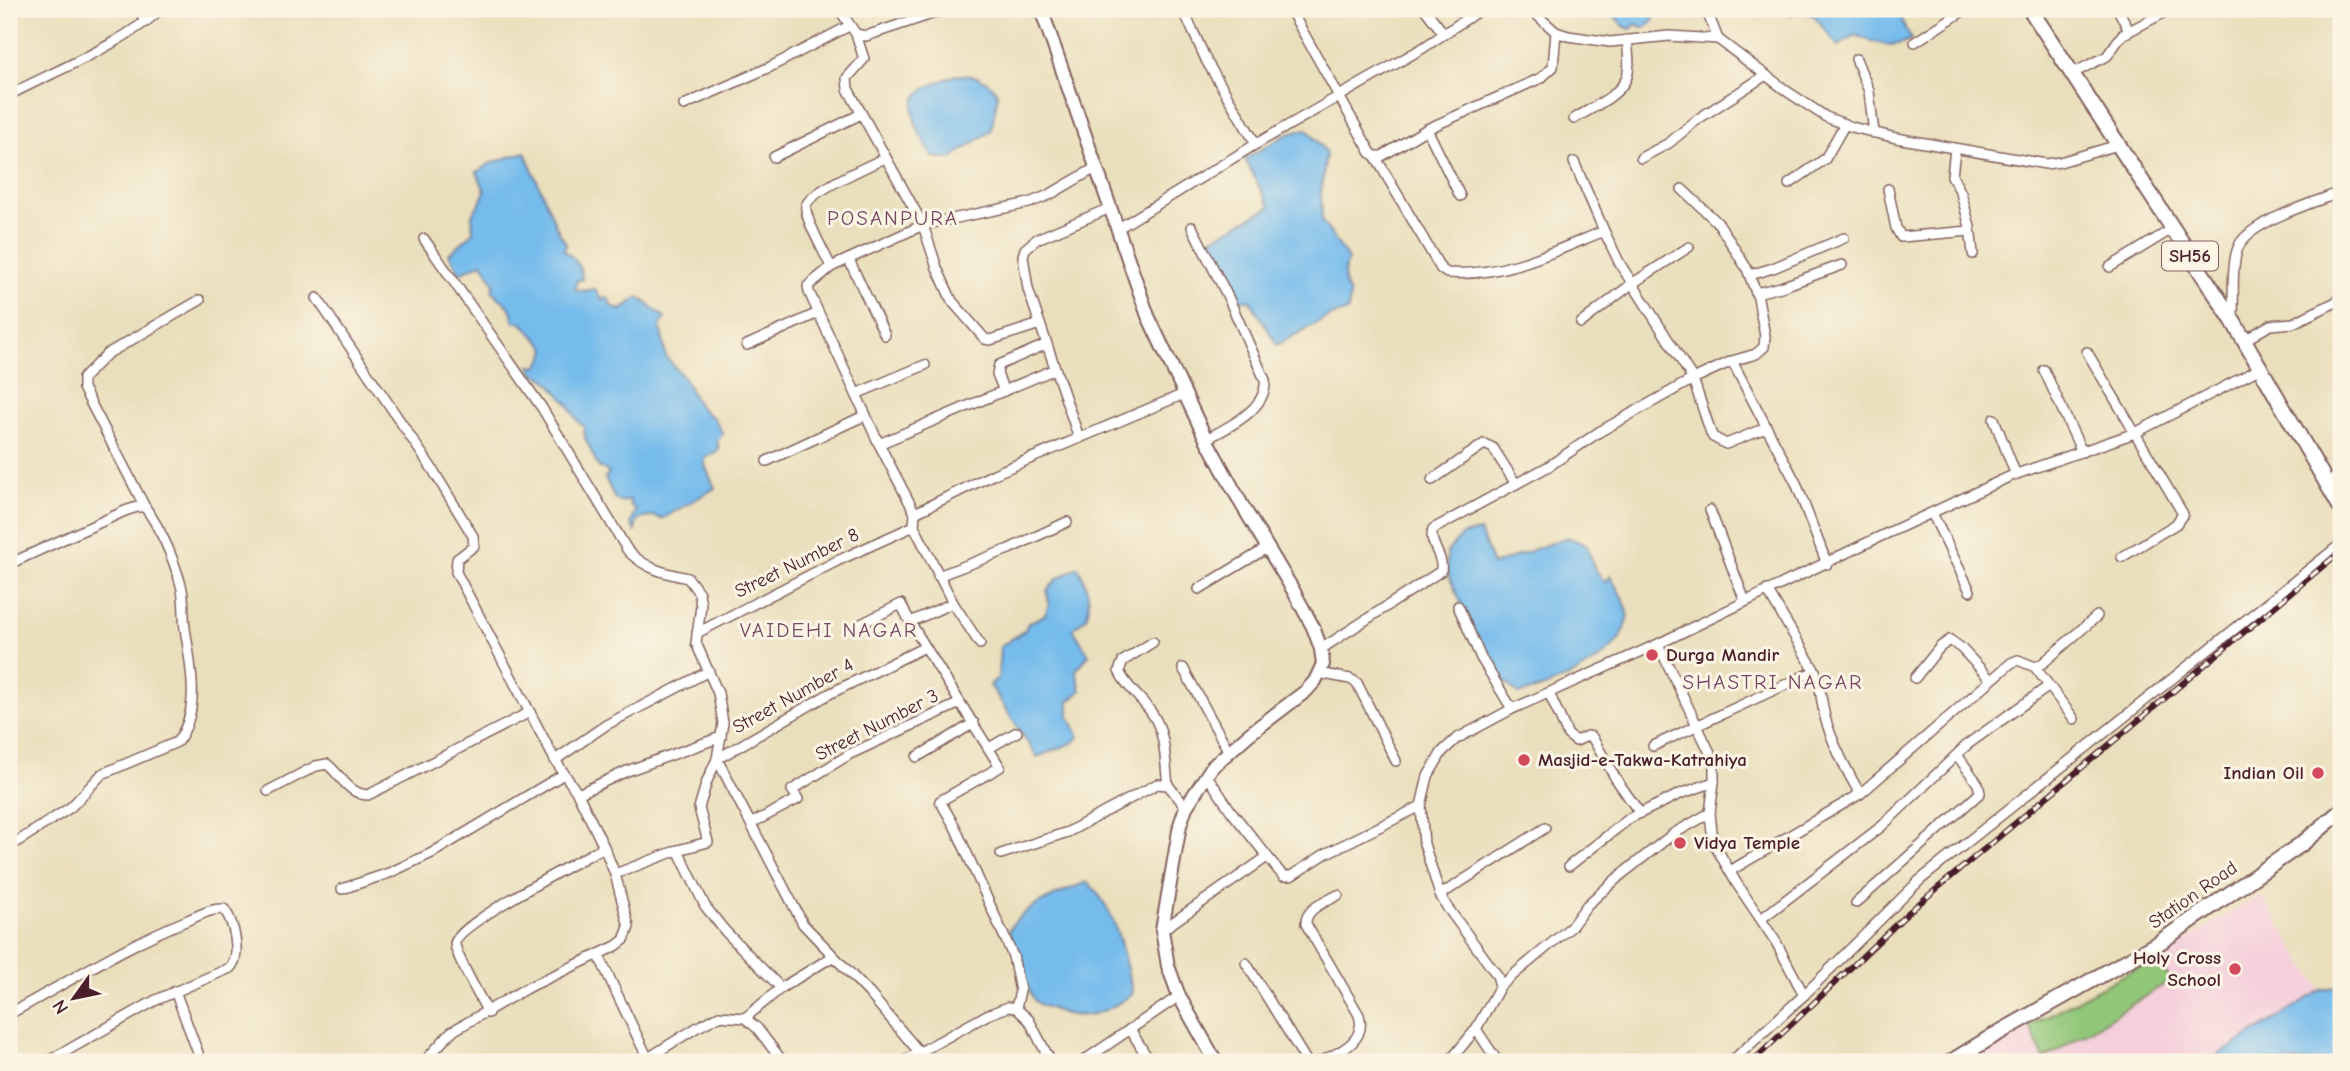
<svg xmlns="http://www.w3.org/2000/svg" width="2350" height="1071" font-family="'Comic Neue',sans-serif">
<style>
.built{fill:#f5cfdb}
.green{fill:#92c779;stroke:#6e7352;stroke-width:2}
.water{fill:#75bbec;stroke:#606d8c;stroke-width:2}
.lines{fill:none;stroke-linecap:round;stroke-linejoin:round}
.minor-casing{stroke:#82625e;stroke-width:12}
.secondary-casing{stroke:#82625e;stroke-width:16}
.primary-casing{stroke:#82625e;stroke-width:18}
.minor{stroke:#fff;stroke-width:9}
.secondary{stroke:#fff;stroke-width:12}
.primary{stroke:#fff;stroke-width:14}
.rail-casing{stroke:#4a1f2b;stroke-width:6}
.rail{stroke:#fcf5e5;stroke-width:3.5;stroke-dasharray:10;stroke-linecap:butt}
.poi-dot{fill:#d1495b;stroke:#fcf5e5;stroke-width:2.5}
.labels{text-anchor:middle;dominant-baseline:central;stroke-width:6;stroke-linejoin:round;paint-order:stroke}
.shield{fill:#fcf5e5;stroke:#7f5f63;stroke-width:2}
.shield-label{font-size:18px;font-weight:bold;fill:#4a1f2b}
.street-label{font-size:19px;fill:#4a1f2b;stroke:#fcf5e5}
.poi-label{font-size:19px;font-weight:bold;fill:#4a1f2b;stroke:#fcf5e5;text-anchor:start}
.neighbourhood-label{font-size:21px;letter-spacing:2px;fill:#764862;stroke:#fcf5e5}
</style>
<rect width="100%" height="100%" fill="#fcf5e5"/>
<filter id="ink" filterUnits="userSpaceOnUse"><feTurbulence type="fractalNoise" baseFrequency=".0143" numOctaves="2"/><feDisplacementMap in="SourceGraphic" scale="14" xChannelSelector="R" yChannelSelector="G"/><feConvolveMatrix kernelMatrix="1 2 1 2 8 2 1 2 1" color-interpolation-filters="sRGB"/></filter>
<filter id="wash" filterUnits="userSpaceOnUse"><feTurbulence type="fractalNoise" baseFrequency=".00686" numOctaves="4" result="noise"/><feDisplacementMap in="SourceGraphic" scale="28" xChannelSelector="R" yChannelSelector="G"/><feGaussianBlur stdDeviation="1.57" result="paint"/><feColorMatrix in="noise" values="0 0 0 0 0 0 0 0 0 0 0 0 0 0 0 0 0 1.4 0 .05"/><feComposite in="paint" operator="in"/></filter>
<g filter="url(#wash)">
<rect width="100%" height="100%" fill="#eadfbc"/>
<!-- built -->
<polygon class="built" points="2261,895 2321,990 2208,1062 1968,1062 1997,1042 2029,1026 2045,1059 2171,981 2155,958"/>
<!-- green -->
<polygon class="green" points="2155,958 2171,980 2044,1059 2029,1026"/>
<!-- water -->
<g class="water">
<path d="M1602,9H1652L1654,20L1644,28L1636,24L1631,29C1620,26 1623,24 1615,17C1611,13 1606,14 1602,9Z"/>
<path d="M1784,9H1898L1905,28L1912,39C1890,50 1876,43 1855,35L1838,46L1814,16L1803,12L1788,15Z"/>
<path d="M956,75C978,75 985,77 998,94L991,131L950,159L933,157C923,141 902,108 921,92C930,84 945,80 956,75Z"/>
<polygon points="1307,129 1326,152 1321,194 1322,221 1348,259 1344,272 1345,285 1350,294 1348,311 1328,317 1277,345 1250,300 1240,300 1209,240 1270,207 1245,159 1288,134"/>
<path d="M525,152L559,233L566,243L564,251C574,257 582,267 582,280H577L575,289L583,291L595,289L601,299L608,297L611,306L621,310L639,297L665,318L660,326L666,357L684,378L698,405L707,414L713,417L723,434L717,440L719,450L705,458V466L715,488L662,519L653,516L637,520L635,531L631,524L636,509L631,507L630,500L621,502L615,499L605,478L609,473L602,468H599L585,438L584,426L579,423L568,404L547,380L534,373L530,366L537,367L544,357L546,348L522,323L513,321C512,300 501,304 492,290L494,283L482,263L460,273L449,254L473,233L472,214L480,203L485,191L477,172L491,163Z"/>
<path d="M1480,531L1493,565L1567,537L1587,545L1594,568L1606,583L1610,576C1615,586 1625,599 1627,610C1635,653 1551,689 1518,694L1496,673L1486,658L1452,583L1447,570V552L1462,535Z"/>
<path d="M1078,567C1085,579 1093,603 1086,617C1083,621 1077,625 1073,629L1089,655L1076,670L1081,691L1069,702V717L1079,737L1072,743L1037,757L990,685L998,678L1000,647L1025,630L1028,623L1045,615L1049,604L1047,591L1057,579Z"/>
<path d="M1087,882C1118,909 1122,955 1133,993C1108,1013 1082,1023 1052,1009C1047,1007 1040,1005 1036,1002C1028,994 1014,944 1009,930C1021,907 1063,892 1087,882Z"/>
<polygon points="2341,986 2341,1062 2208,1062 2321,990"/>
</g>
</g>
<g filter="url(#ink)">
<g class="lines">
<defs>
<g id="minor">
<polyline points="138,9 146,22"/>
<polyline points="839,9 856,34 866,36 947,9"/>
<polyline points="1183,9 1207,62 1256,144"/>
<polyline points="1290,9 1371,153 1375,156 1382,156 1427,129 1541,78 1553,67 1556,32"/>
<polyline points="1425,9 1444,34"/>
<polyline points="1530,9 1556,32 1568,36 1610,42 1669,36 1718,39 1788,92 1826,117 1852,127 1896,138 2046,164 2060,162 2118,145"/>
<polyline points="1706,9 1718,39"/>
<polyline points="2118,9 2129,31"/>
<polyline points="856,34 864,59 847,78 848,89 923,225 937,268 952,301 985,339 990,340 1040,324"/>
<polyline points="1915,42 1966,9"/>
<polyline points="1856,59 1869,91 1874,133"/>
<polyline points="2073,73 2107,56 2122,35 2171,9"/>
<path d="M9,95C59,69 119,46 161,9"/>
<polyline points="684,105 770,67 849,26"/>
<path d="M1574,119C1589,109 1618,97 1626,79C1631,68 1628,52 1627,40"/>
<polyline points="1427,129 1460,196"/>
<polyline points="1955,149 1952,176 1961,193 1970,227 1973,254"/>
<polyline points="774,157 861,114"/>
<polyline points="1641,158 1669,143 1698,119 1766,75"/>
<polyline points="1574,162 1605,233"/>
<polyline points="1789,184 1825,159 1845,124"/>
<polyline points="1682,189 1719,224 1747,269 1758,298 1765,336 1764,347 1756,354 1732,361 1693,379 1711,433 1713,437 1726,444 1763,429 1768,430 1796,483 1827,564"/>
<polyline points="1888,189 1896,228 1901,237 1970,231"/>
<path d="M1192,227L1228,297L1265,380C1268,409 1227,428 1206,439"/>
<polyline points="1117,229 1256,144 1423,48 1481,9"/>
<path d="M424,239L542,408L628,551C646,569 664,573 688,578L699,593L701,606L696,643L718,693L723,723L717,759L707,781L699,808L708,842L678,850L615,874"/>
<polyline points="849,260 885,335"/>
<path d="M831,267C826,255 804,218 806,206C808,192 871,165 885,158"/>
<polyline points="2110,267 2172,229"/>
<polyline points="1750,275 1773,268 1844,238"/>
<polyline points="1756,293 1781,287 1842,265"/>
<polyline points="317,298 433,470 473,536 474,546 457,559 456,572 555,760 578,794 604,847 615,874 629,927 624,940 616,946 525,989 451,1032 424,1062"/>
<path d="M2233,318C2234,299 2231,265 2238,248C2247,222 2316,202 2341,192"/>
<polyline points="1581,323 1633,283 1689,247"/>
<polyline points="2245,340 2270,325 2293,323 2338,301"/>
<polyline points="747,345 818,313"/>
<polyline points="2087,352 2183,514 2176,524 2122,557"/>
<polyline points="1732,361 1768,430"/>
<polyline points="2044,370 2082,452"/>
<polyline points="1004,391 997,374 999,365 1047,344"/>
<polyline points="856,394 925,365"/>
<polyline points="1994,419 2016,475"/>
<polyline points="1079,438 1028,289 1023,256 1025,249 1037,239 1110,208"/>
<polyline points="879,444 1055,369"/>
<polyline points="767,461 866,415"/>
<polyline points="1432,480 1484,444 1493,448 1516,484"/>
<polyline points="2326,485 2341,473"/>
<polyline points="145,507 83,388 83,378 107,354 200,300"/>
<polyline points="1710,510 1745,601"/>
<polyline points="915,513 994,474 1184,394"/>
<polyline points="1932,513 1970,591"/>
<path d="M9,564L125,511L137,507H145C162,531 173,557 181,585C185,599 183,614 185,628C190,664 202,710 177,742L102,774L71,807L9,847"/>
<polyline points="938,576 1009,549 1067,522"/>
<polyline points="1199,589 1267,548"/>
<path d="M1767,590L1815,671C1822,688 1821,707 1827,724C1835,749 1847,771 1860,794"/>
<polyline points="953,603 980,644"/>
<polyline points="1458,606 1481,658 1512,709"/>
<polyline points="861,624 901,604 910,622"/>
<polyline points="697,633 837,561 914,526"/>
<path d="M1153,642L1123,661L1119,671C1127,689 1143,699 1153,715C1166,734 1165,763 1168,785"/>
<polyline points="1658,644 1714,761 1714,782 1710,813 1713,842 1737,884 1776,942 1804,995"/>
<path d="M1321,649L1441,571C1444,555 1428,544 1433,529L1549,466L1599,432L1693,379L1620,264L1605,233H1599C1551,253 1502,277 1447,273L1441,269L1375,156"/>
<polyline points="2035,667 2074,719"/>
<polyline points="1183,668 1229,752"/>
<polyline points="1319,673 1350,679 1357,683 1396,761"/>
<polyline points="1915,678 1940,647 1950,640 1961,648 1991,680"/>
<polyline points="1549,693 1568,735 1576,741 1587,736 1592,737 1616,779 1639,812"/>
<polyline points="1653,746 1815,671"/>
<polyline points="989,748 1017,732"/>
<polyline points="917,757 974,723"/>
<polyline points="555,760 606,725 709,671"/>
<polyline points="1206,774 1231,811 1283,876 1291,876 1325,854 1421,806"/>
<path d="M268,791L316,766L327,764C341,775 348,794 368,795L530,712"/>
<polyline points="578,794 627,771 721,737"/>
<polyline points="752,823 798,799 792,790 850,754 960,703"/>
<polyline points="678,850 705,906 725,931 781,988"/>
<polyline points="1001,854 1068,832 1157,784 1168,785 1186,807"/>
<polyline points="1569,866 1630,818 1680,794 1714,782"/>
<polyline points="1730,871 1860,794 2011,663 2018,660 2035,667 2043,663 2097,616"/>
<polyline points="342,889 389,873 432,853 564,774"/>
<polyline points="1440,895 1545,828"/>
<polyline points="1856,903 1980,793 1978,784 1957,755"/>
<polyline points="1761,919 1882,826 1968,744 2049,686"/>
<polyline points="1162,930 1267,857"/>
<polyline points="599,956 649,1061"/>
<polyline points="1246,963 1307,1062"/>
<polyline points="1500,986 1571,927 1587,905 1622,874 1673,834 1710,813"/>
<polyline points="175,991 198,1053 198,1062"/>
<polyline points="1016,1008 1020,991 1013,956 955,827 940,801 1000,767 910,622 953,603 914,526 915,513 879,444 809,292 808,286 831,267 923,225 1029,203 1049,195 1097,167"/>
<path d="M488,1013C481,998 456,957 455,944C455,925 583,859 604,847"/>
<path d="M9,1014C69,982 125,945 188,920C200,915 212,908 224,909C234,922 242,956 230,968L156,1000L47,1062"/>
<polyline points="745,1018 781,988 832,957"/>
<polyline points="1130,1029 1150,1062"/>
<polyline points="1476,1029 1498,1062"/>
<polyline points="920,1053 869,993 803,924 717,759 829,694 925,647"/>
<polyline points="648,1058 696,1028 719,1016 745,1018 757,1028 783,1062"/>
<polyline points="902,1062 987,1015 1008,1007 1016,1008 1029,1020 1051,1062"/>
<polyline points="1082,1062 1179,996"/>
<path d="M1320,1062C1340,1052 1367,1041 1359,1015L1306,924C1305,908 1326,902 1338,895"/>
<polyline points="1449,1062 1476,1029 1500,986 1497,975 1447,907 1440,895 1424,844 1421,806 1428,776 1442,752 1456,739 1512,709 1658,644 1877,538 2011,476 2135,433 2261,368"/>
<polyline points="1731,1062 1804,995 1920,880 2341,544"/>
</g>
<polyline id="secondary" points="1041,9 1148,316 1206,439 1242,505 1293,590 1313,627 1321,649 1323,664 1315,681 1306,691 1248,735 1212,767 1186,807 1180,825 1162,930 1168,966 1179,996 1216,1062"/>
<g id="primary">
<polyline points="2030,9 2233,321 2341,508"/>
<polyline points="1951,1062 1993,1036 2160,942 2303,843 2341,811"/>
</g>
</defs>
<!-- minor casing -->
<use href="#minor" class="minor-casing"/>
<!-- secondary casing -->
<use href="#secondary" class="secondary-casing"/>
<!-- primary casing -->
<use href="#primary" class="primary-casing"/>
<!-- minor -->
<use href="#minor" class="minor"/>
<!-- secondary -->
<use href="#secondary" class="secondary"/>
<!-- primary -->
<use href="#primary" class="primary"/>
<defs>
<polyline id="rail" points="1752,1062 1909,912 2341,551"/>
</defs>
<!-- rail casing -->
<use href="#rail" class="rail-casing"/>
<!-- rail -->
<use href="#rail" class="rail"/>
</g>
</g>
<!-- markers -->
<g class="poi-dot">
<circle cx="1652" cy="655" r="7"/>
<circle cx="1524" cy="760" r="7"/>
<circle cx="2318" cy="773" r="7"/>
<circle cx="1680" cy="843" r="7"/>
<circle cx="2235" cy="969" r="7"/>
</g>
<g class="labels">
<!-- shield labels -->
<rect class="shield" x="2162" y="241.5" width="56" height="29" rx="5"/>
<g class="shield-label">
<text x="2190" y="256">SH56</text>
</g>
<!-- street labels -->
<g class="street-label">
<text transform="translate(797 563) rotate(-26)">Street Number 8</text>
<text transform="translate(793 696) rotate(-29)">Street Number 4</text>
<text transform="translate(877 725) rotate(-27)">Street Number 3</text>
<text transform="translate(2193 895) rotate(-35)">Station Road</text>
</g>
<!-- poi labels -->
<g class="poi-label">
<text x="1666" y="655">Durga Mandir</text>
<text x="1538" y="760">Masjid-e-Takwa-Katrahiya</text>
<text x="2304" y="773" text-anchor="end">Indian Oil</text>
<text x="1694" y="843">Vidya Temple</text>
<text x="2221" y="958" text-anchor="end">Holy Cross<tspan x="2221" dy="22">School</tspan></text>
</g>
<!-- neighbourhood labels -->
<g class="neighbourhood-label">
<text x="893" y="218">POSANPURA</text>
<text x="829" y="630">VAIDEHI NAGAR</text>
<text x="1773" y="682">SHASTRI NAGAR</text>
</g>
</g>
<!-- margin -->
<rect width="2350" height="1071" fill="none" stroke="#fcf5e5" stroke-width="35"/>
<!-- north arrow -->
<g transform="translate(74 998) rotate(237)" stroke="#fcf5e5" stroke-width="5" paint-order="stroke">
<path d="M0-5L12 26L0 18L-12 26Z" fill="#4a1f2b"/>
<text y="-10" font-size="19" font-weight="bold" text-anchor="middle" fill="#4a1f2b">N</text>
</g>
</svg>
